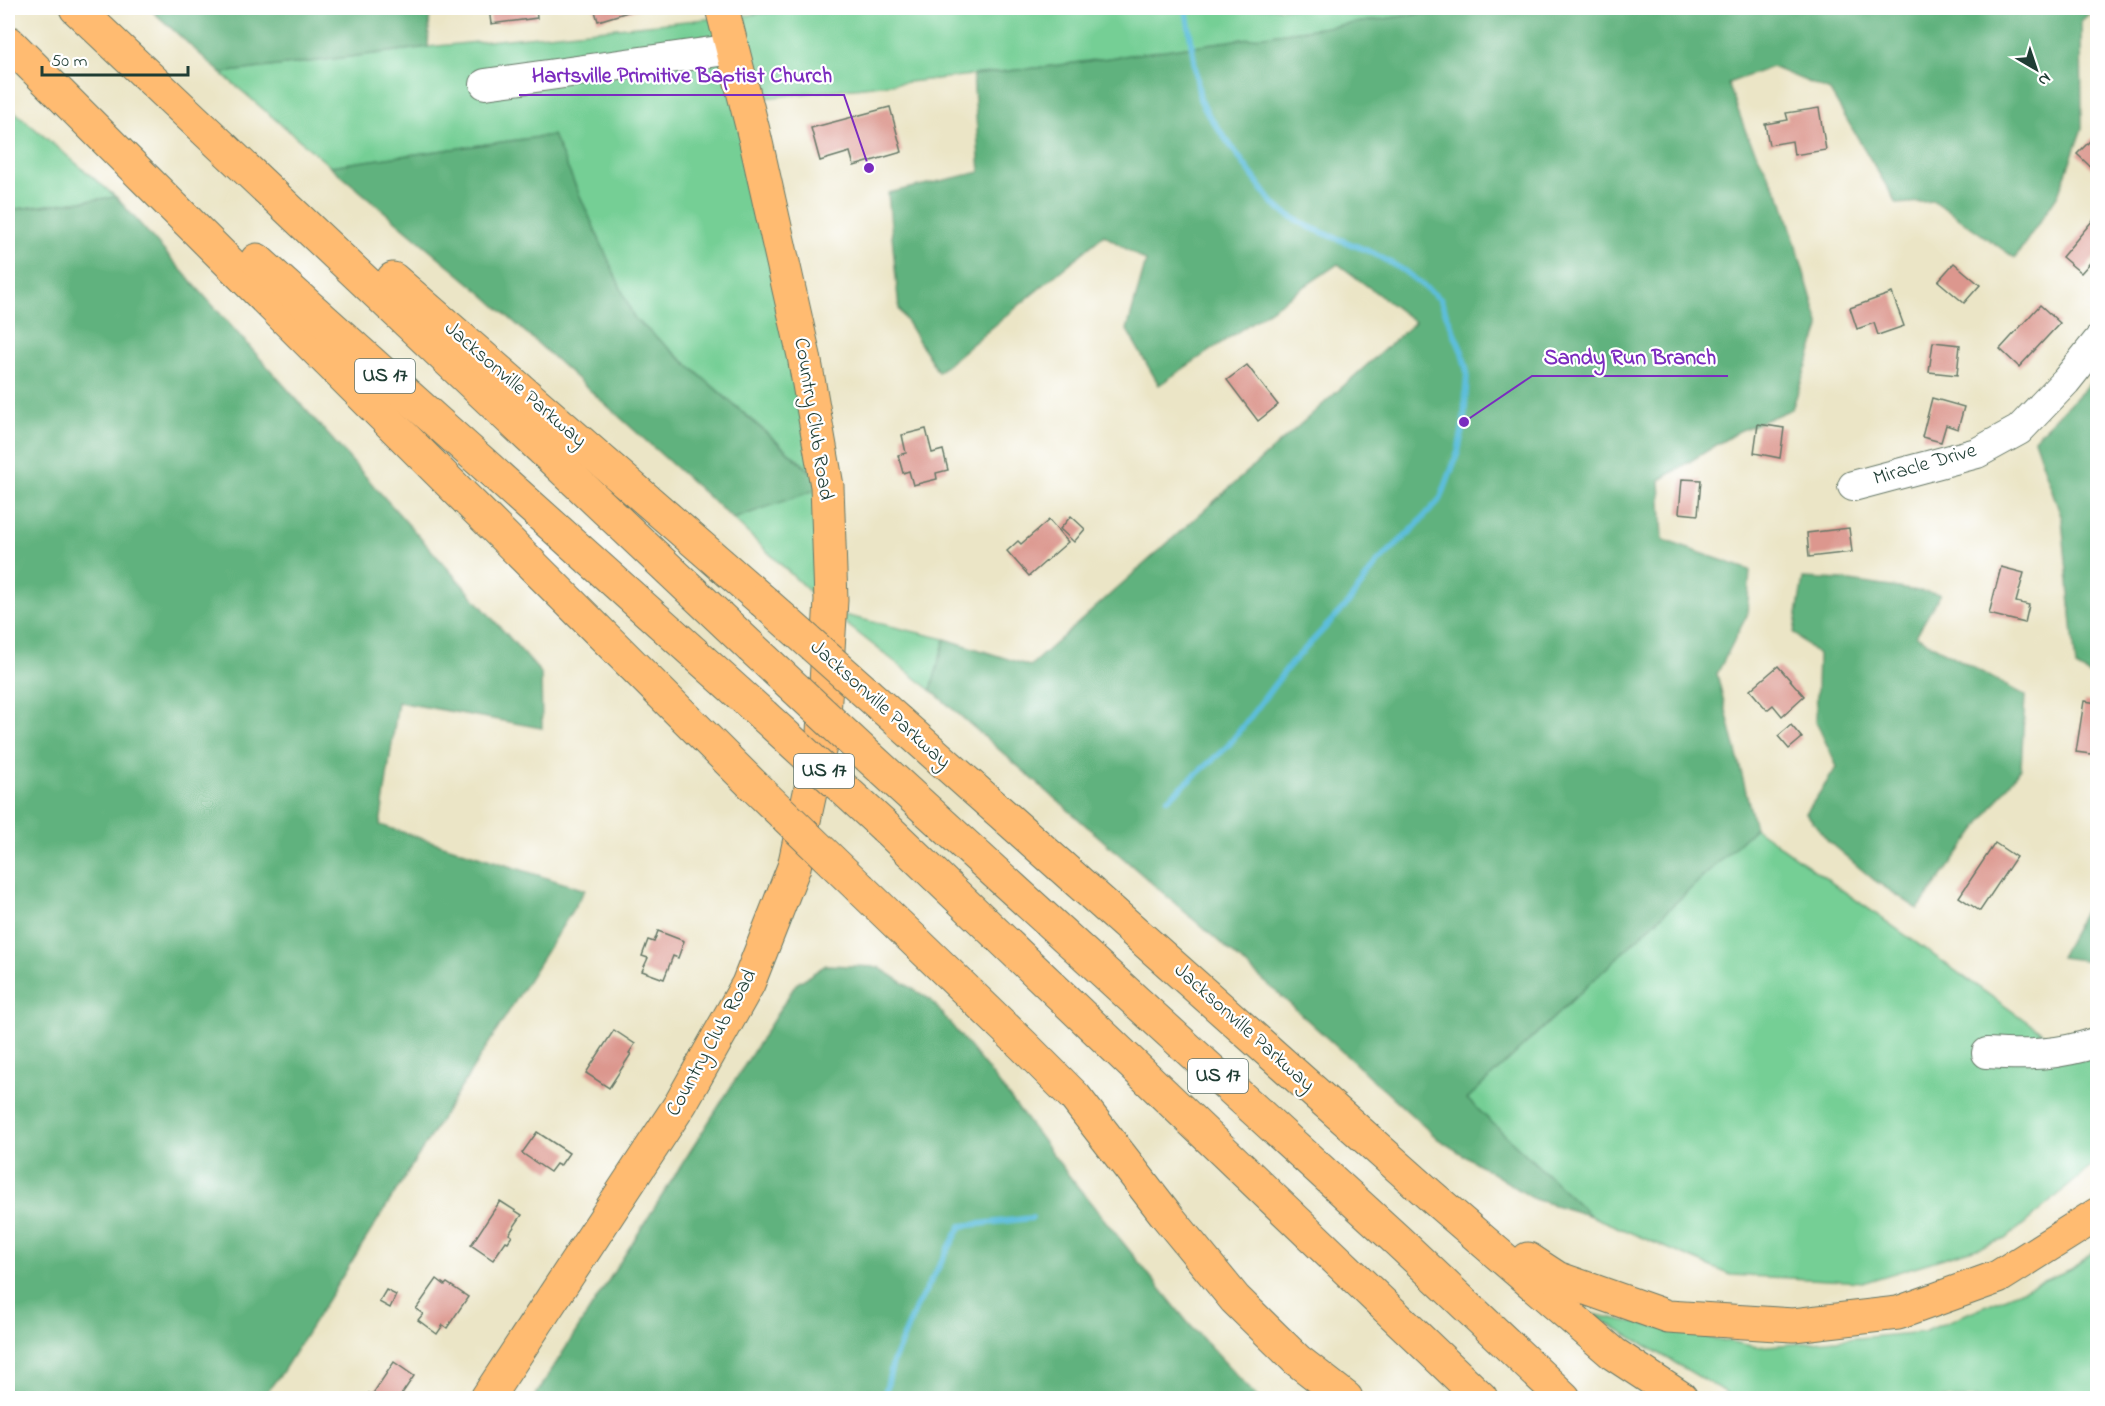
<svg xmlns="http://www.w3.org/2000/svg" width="2105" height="1406" font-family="'Indie Flower',sans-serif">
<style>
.green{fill:#75cf95;stroke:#4a8664;stroke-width:1.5}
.forest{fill:#60b27e;stroke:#407859;stroke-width:1.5}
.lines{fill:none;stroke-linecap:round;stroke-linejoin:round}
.stream{stroke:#5dbedc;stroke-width:6}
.building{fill:#dc978e}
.minor-casing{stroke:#667867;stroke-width:32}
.major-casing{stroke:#667867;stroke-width:35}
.highway-casing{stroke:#667867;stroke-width:35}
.minor{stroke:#fff;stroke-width:30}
.major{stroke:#ffbb71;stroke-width:33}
.highway{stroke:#ffbb71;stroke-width:33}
.highway-bridge-casing{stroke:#667867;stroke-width:35;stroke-linecap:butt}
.highway-bridge{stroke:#ffbb71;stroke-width:33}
.labels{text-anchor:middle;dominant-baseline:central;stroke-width:4.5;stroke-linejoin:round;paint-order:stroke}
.shield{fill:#fff;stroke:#627771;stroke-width:1.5}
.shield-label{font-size:20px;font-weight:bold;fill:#1f3d34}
.street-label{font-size:21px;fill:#1f3d34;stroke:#fff}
.leader{fill:none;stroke:#7b2cbf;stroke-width:2}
.callout-dot{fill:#7b2cbf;stroke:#fff;stroke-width:2}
.callout-label{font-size:22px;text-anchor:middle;font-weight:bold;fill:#7b2cbf;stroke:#fff;stroke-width:4.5;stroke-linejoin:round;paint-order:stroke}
</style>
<rect width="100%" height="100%" fill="#fff"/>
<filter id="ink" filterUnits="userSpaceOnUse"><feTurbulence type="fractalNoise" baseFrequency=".0167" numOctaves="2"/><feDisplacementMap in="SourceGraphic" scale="12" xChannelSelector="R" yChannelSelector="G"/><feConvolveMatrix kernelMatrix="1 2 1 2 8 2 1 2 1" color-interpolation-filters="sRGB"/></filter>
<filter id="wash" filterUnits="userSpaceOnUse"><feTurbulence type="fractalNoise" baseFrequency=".008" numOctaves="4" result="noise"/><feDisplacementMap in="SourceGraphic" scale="24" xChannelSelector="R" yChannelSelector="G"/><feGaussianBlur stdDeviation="1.35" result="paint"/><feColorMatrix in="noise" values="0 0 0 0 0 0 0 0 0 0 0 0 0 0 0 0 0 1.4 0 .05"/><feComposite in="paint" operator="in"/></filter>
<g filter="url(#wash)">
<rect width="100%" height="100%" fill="#ebe5c6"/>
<!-- green -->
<g class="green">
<polygon points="815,8 1461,8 1053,66 746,100 804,356 827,486 831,612 945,639 931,690 831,612 733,519 827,485 634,318 553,135 330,166 221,73 428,47"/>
<polygon points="8,106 116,197 8,210"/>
<polygon points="1755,828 2068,1051 2097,1042 2097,1162 2006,1239 1865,1282 1731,1275 1591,1216 1467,1099"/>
<polygon points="2097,1249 2097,1398 1735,1398 1592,1314 1757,1347 1924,1332 2071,1269"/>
</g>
<!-- forest -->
<g class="forest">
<polygon points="149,8 430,8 428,47 221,73"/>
<polygon points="1461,8 2096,8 2081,21 2082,128 2059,193 2015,258 1934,201 1897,204 1830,91 1772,67 1728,83 1747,135 1783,202 1820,327 1792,409 1739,431 1660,480 1663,540 1750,570 1747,615 1717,674 1755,828 1467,1099 1591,1216 1534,1199 1438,1139 1280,995 931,690 945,639 1030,666 1415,322 1338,264 1159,385 1127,330 1146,261 1104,235 938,372 899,309 888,193 980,172 973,75 1053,66"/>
<polygon points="553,135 634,318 827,486 733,519 484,295 330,166"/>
<polygon points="116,197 541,673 542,728 398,702 380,825 585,890 283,1371 262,1398 8,1398 8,210"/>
<polygon points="2097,376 2097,679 2076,667 2062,519 2034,439"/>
<polygon points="1803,578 1843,580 1940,594 1916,636 2025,696 2021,768 1918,909 1874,880 1829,842 1806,813 1837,767 1816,721 1818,655 1794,633"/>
<polygon points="2097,900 2097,962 2060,957 2090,901"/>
<polygon points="826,965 878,967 931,1000 997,1081 1073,1181 1189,1324 1258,1398 534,1398 796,984"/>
</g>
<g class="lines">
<!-- stream -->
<g class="stream">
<polyline points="1168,799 1228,746 1288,667 1349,602 1377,563 1413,529 1441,498 1458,452 1464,422 1467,372 1462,352 1440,299 1403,270 1373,253 1309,227 1283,212 1271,201 1209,116 1200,99 1186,8"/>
<polyline points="884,1398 893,1362 916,1308 961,1226 1032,1218"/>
</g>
</g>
<g id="blocks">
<!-- building -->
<g class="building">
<polygon points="489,8 536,8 537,18 491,24"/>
<polygon points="594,8 641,8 598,21"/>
<polygon points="890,107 902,152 854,166 850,152 820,161 811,128"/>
<polygon points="1819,108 1826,150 1794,155 1792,141 1769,145 1765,124 1788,120 1786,113"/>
<polygon points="2098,133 2098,168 2095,171 2077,154"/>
<polygon points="2098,214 2098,254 2081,273 2062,257"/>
<polygon points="1954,263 1980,285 1964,303 1938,281"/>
<polygon points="1892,293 1904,326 1878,335 1874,323 1857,329 1850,308"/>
<polygon points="2040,305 2060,323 2019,367 2000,349"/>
<polygon points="1933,342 1960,345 1957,375 1929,372"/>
<polygon points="1247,365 1278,405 1258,421 1227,380"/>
<polygon points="1932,398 1964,407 1958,429 1946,425 1941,442 1922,437"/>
<polygon points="1758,424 1784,428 1780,458 1754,453"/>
<polygon points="926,429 932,453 943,450 948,470 936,473 937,479 913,485 909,471 903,473 898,455 906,453 902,435"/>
<polygon points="1682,479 1701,480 1698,515 1679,513"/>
<polygon points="1071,516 1085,529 1074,542 1060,529"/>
<polygon points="1049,520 1068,542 1029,576 1007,551 1018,541 1021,544"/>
<polygon points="1849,528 1852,552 1809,557 1807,533"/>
<polygon points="2001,567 2024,573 2016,602 2029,605 2025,623 1989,614"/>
<polygon points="1778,666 1804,696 1782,716 1773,705 1767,710 1750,690"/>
<polygon points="2084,701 2098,703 2098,755 2076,752"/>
<polygon points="1791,725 1802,738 1789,749 1778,736"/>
<polygon points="1995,843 2016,857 1980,911 1959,897"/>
<polygon points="658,931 684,941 678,958 673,956 664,979 642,971 648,958 642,956 648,940 654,942"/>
<polygon points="614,1030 635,1044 629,1053 631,1054 609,1088 586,1073"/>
<polygon points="537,1132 569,1153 560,1166 556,1164 550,1172 522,1153"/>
<polygon points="500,1201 522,1215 509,1234 512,1236 508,1242 506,1241 493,1260 471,1245"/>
<polygon points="437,1279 445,1285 447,1283 468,1297 447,1328 443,1325 437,1334 418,1320 423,1314 416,1309"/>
<polygon points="386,1290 396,1295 390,1308 379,1302"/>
<polygon points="394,1362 414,1376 399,1398 369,1398 366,1397 369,1393 372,1395"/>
</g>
</g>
</g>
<g filter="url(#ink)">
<use href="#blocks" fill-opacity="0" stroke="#667867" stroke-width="1.5"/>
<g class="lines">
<defs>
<g id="minor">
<polyline points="485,84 733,49"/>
<polyline points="1853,486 1977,453 2019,430 2066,381 2098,341"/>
<path d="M1987,1053C2029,1056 2058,1055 2098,1042"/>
</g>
<polyline id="major" points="487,1398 681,1103 748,984 794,867 823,732 831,600 827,486 804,356 755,138 722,8"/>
<g id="highway">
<polyline points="76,8 751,647"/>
<polyline points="8,42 753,785"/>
<polyline points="257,260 763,715"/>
<polyline points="393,279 763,601"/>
<polyline points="899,722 1430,1195 1614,1354 1681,1398"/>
<polyline points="869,757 1398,1241 1564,1398"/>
<polyline points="885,827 1481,1398"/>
<polyline points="861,889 1023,1045 1075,1097 1167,1216 1235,1299 1297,1360 1346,1398"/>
<polyline points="1528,1259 1557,1278 1668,1317 1793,1325 1898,1313 1998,1277 2098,1214"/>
</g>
</defs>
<!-- minor casing -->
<use href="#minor" class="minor-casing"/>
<!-- major casing -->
<use href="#major" class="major-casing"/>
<!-- highway casing -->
<use href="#highway" class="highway-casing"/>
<!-- minor -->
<use href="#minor" class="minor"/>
<!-- major -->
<use href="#major" class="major"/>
<!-- highway -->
<use href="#highway" class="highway"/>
<defs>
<g id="highway-bridge">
<polyline points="763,601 899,722"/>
<polyline points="751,647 869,757"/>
<polyline points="763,715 885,827"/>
<polyline points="753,785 861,889"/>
</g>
</defs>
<!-- highway-bridge casing -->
<use href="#highway-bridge" class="highway-bridge-casing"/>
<!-- highway-bridge -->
<use href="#highway-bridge" class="highway-bridge"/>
</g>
</g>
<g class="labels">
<!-- shield labels -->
<g class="shield">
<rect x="355" y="359" width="60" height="34" rx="4.5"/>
<rect x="794" y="754" width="60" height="34" rx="4.5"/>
<rect x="1188" y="1059" width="60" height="34" rx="4.5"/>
</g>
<g class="shield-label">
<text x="385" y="376">US 17</text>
<text x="824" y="771">US 17</text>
<text x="1218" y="1076">US 17</text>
</g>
<!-- street labels -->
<g class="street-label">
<text transform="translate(515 385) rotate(41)">Jacksonville Parkway</text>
<text transform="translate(813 419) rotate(81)">Country Club Road</text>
<text transform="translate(1925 465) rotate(-16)">Miracle Drive</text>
<text transform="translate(880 705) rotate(42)">Jacksonville Parkway</text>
<text transform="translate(1244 1028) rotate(42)">Jacksonville Parkway</text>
<text transform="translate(712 1043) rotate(-61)">Country Club Road</text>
</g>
</g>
<!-- callouts -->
<path class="leader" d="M869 168L844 95H519M1464 422L1532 376H1728"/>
<g class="callout-dot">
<circle cx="869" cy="168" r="6"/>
<circle cx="1464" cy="422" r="6"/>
</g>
<g class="callout-label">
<text x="682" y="82">Hartsville Primitive Baptist Church</text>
<text x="1630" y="364">Sandy Run Branch</text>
</g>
<!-- margin -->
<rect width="2105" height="1406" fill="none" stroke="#fff" stroke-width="30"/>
<!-- north arrow -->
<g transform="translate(2036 69) rotate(141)" stroke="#ffffff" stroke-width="4.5" paint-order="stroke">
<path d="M0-4.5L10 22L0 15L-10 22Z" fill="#1f3d34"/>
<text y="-9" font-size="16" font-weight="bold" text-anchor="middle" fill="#1f3d34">N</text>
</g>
<!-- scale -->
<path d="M42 66v9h146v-9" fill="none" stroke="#1f3d34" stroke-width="3"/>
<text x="51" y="66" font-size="18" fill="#1f3d34" stroke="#ffffff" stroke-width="4.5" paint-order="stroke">50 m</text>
</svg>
